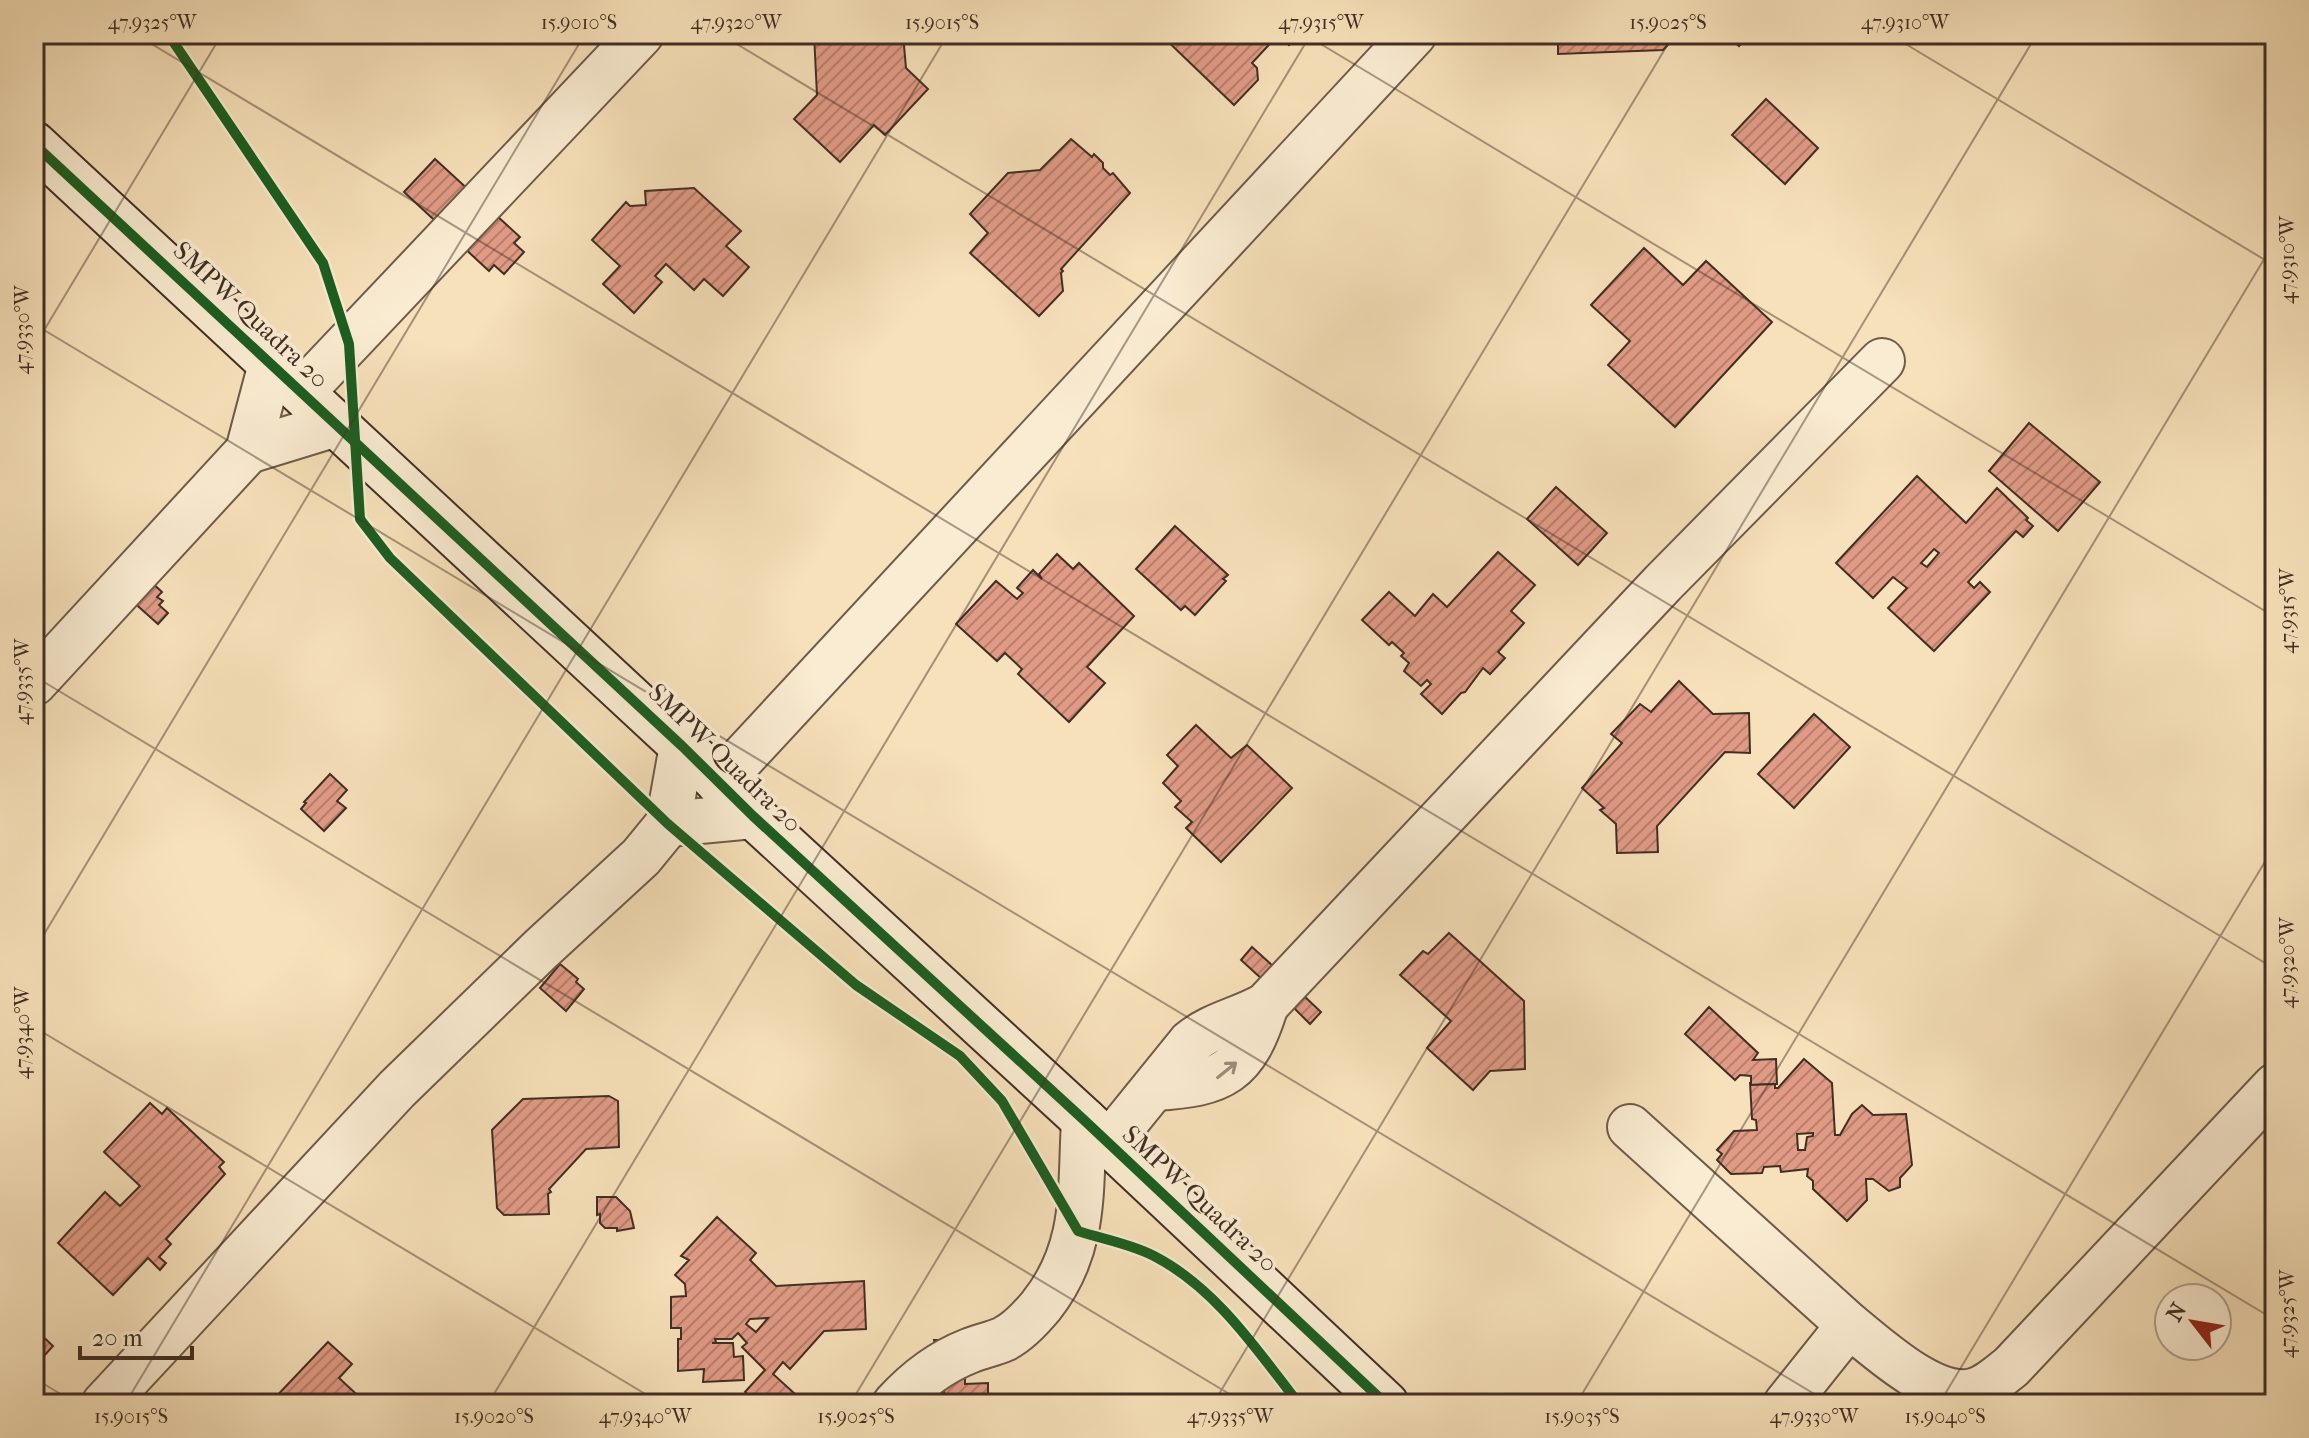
<svg xmlns="http://www.w3.org/2000/svg" width="2309" height="1438" font-family="'IM FELL French Canon',serif">
<style>
.building{fill:url(#building-hatch);stroke:#402e25;stroke-width:2;fill-rule:evenodd}
.lines{fill:none;stroke-linecap:round;stroke-linejoin:round}
.street-casing{stroke:#6e5b4a;stroke-width:48}
.secondary-casing{stroke:#402e25;stroke-width:48}
.street{stroke:#faecd2;stroke-width:44}
.secondary{stroke:#faecd2;stroke-width:44}
.cycleway-casing{stroke:#faecd2;stroke-width:15}
.cycleway{stroke:#1b5e20;stroke-width:10}
.oneway{stroke:#9d8d7c}
.ticks{fill:none;stroke:#402e25;stroke-width:2;stroke-opacity:0.45}
.labels{text-anchor:middle;dominant-baseline:central;stroke-width:7;stroke-linejoin:round;paint-order:stroke}
.street-label{font-size:26px;fill:#402e25;stroke:#faecd2}
.neatline{fill:none;stroke:#402e25;stroke-width:3}
.ticks-label{font-size:20px;text-anchor:middle;fill:#402e25}
</style>
<defs>
<pattern id="building-hatch" width="6" height="6" patternUnits="userSpaceOnUse" patternTransform="scale(2)"><rect width="6" height="6" fill="#e19b85"/><path d="M-1 1l2-2M0 6l6-6M5 7l2-2" fill="none" stroke="#b87f6d"/></pattern>
</defs>
<rect width="100%" height="100%" fill="#f7e1ba"/>
<filter id="stains"><feTurbulence type="fractalNoise" baseFrequency=".0025" numOctaves="4"/><feColorMatrix values="0 0 0 0 .2 0 0 0 0 .09 0 0 0 0 .02 0 0 0 .5 -.17"/></filter>
<radialGradient id="worn" r=".72"><stop offset=".6" stop-color="#630" stop-opacity="0"/><stop offset="1" stop-color="#630" stop-opacity=".3"/></radialGradient>
<!-- building -->
<g class="building">
<polygon points="814,34 903,34 906,68 928,89 885,135 874,125 840,162 794,119 817,95"/>
<polygon points="1160,34 1299,34 1289,45 1278,35 1252,63 1257,68 1258,80 1234,105"/>
<polygon points="1558,34 1678,34 1663,50 1558,54"/>
<polygon points="1726,34 1750,34 1739,46"/>
<polygon points="1766,99 1818,148 1785,184 1732,135"/>
<polygon points="1071,139 1092,157 1094,154 1103,163 1103,168 1110,175 1113,173 1130,193 1061,269 1063,271 1061,273 1063,291 1039,316 970,253 988,233 970,214 1008,173 1040,170"/>
<polygon points="435,159 520,237 514,243 524,252 504,274 494,265 489,271 404,192"/>
<polygon points="694,188 741,231 726,246 749,267 723,296 704,279 694,290 666,264 655,276 662,282 634,313 603,284 620,266 592,240 626,202 630,206 646,205 645,191"/>
<polygon points="1644,248 1683,285 1706,261 1772,322 1675,427 1608,365 1630,341 1591,305"/>
<polygon points="2029,423 2100,482 2058,531 1989,471"/>
<path d="M1917,476L1966,523L1997,488L2028,518L2026,520L2033,526L2023,537L2016,531L1968,582L1974,588L1980,582L1990,592L1934,651L1888,608L1907,588L1893,577L1873,598L1836,563ZM1934,549L1939,553L1927,567L1921,563Z"/>
<polygon points="1556,487 1607,533 1578,565 1527,519"/>
<polygon points="1175,526 1228,575 1223,579 1226,581 1195,615 1185,606 1181,610 1136,569"/>
<polygon points="1498,552 1535,585 1511,611 1524,623 1498,652 1505,658 1490,674 1483,668 1465,692 1461,693 1442,714 1421,694 1431,684 1427,680 1421,686 1404,671 1409,663 1401,656 1404,653 1392,642 1389,645 1362,620 1389,592 1415,616 1433,594 1447,607"/>
<polygon points="1057,554 1073,569 1079,563 1134,616 1087,667 1105,683 1069,722 1018,674 1022,669 1005,653 997,661 956,624 996,581 1017,599 1023,593 1017,588 1033,570 1042,579 1039,574"/>
<polygon points="149,580 162,592 157,597 163,601 159,605 168,613 158,624 131,600"/>
<polygon points="1679,681 1713,714 1749,713 1750,753 1725,752 1657,826 1658,852 1617,853 1616,824 1600,810 1604,808 1582,788 1622,743 1611,734 1640,704 1651,712"/>
<polygon points="1814,714 1850,747 1794,808 1758,774"/>
<polygon points="1196,725 1231,758 1247,745 1292,788 1221,862 1186,828 1192,822 1175,807 1181,801 1163,783 1178,766 1167,755"/>
<polygon points="330,774 347,790 337,801 346,808 324,831 301,809 306,803 304,802"/>
<polygon points="1449,933 1524,1001 1525,1069 1490,1071 1473,1090 1427,1048 1451,1021 1400,975 1423,951 1428,954"/>
<polygon points="1252,947 1274,967 1263,980 1241,960"/>
<polygon points="560,964 578,979 576,982 584,989 566,1011 540,988"/>
<polygon points="1303,995 1321,1012 1310,1024 1292,1006"/>
<polygon points="1709,1007 1758,1053 1753,1060 1776,1059 1777,1084 1751,1085 1751,1076 1740,1075 1735,1080 1685,1034"/>
<path d="M1804,1059L1832,1083L1835,1135H1840L1852,1114L1862,1105L1873,1115L1906,1114L1912,1165L1900,1178V1187L1889,1191L1873,1179H1866L1867,1200L1847,1221L1813,1189V1181L1807,1176L1808,1169L1781,1172L1780,1166L1764,1167L1762,1173L1731,1174L1717,1160L1722,1154L1717,1150L1734,1131L1757,1130L1756,1120L1752,1119L1750,1082L1751,1085L1775,1084V1088H1778ZM1813,1133V1136L1807,1137L1805,1150H1798L1797,1134Z"/>
<polygon points="609,1096 618,1101 619,1147 586,1149 549,1189 551,1192 548,1194 549,1214 504,1215 497,1208 492,1130 523,1099"/>
<polygon points="150,1103 162,1114 167,1108 224,1162 219,1167 225,1174 166,1239 171,1244 159,1257 166,1263 160,1270 148,1258 113,1295 58,1243 105,1192 120,1206 140,1186 104,1152"/>
<polygon points="597,1197 616,1197 630,1211 634,1228 617,1231 617,1228 605,1228 600,1223 600,1214 597,1215"/>
<path d="M717,1217L756,1253L750,1260L776,1286L864,1281L866,1329L824,1331L790,1369L783,1362L773,1374L806,1404H758L745,1392L765,1370L742,1347L747,1343L738,1333L732,1339H715L716,1342L712,1343H733L734,1357L743,1356L744,1380L703,1382L704,1369L678,1371V1339H681V1328H671V1297L686,1296L685,1284L675,1275L689,1260L681,1256ZM768,1318L756,1332L746,1324L750,1319Z"/>
<polygon points="34,1328 53,1346 34,1367"/>
<polygon points="934,1340 946,1340 974,1368 965,1378 965,1384 988,1383 988,1404 944,1404 944,1383"/>
<polygon points="328,1342 352,1364 339,1378 367,1404 269,1404"/>
</g>
<g class="lines">
<defs>
<g id="street">
<polyline points="302,392 641,34"/>
<polyline points="248,451 336,424"/>
<polyline points="34,683 248,451 271,364"/>
<polyline points="719,783 1414,34"/>
<polyline points="668,824 753,816"/>
<path d="M1155,1088C1223,1084 1245,1073 1266,1005"/>
<polyline points="1630,1127 1849,1325"/>
<path d="M1109,1143L1190,1043C1212,1024 1240,1020 1266,1005L1663,583L1882,361"/>
<polyline points="104,1404 397,1089 541,949 641,857 668,824 682,746"/>
<path d="M895,1404C915,1382 941,1362 969,1351C981,1346 993,1344 1004,1339C1018,1332 1031,1318 1041,1306C1087,1248 1080,1190 1084,1120"/>
<path d="M1786,1404L1849,1325C1878,1348 1929,1396 1968,1392C1985,1390 1998,1377 2011,1367L2275,1086"/>
</g>
<polyline id="secondary" points="34,144 682,746 753,816 1084,1120 1386,1404"/>
</defs>
<!-- street casing -->
<use href="#street" class="street-casing"/>
<!-- secondary casing -->
<use href="#secondary" class="secondary-casing"/>
<!-- street -->
<use href="#street" class="street"/>
<!-- secondary -->
<use href="#secondary" class="secondary"/>
<defs>
<g id="cycleway">
<path d="M168,34L323,263L349,344L360,519L390,558L668,824L856,985L960,1056L1002,1101L1078,1231C1102,1239 1131,1244 1154,1256C1216,1288 1257,1350 1299,1404"/>
<polyline points="34,144 682,746 753,816 1084,1120 1386,1404"/>
</g>
</defs>
<!-- cycleway casing -->
<use href="#cycleway" class="cycleway-casing"/>
<!-- cycleway -->
<use href="#cycleway" class="cycleway"/>
</g>
<!-- one-way arrows -->
<defs><path id="oneway-shaft" d="M-6 0H5M1.5-3L5.5 0L1.5 3" fill="none" stroke-width="1.6" stroke-linecap="round" stroke-linejoin="round" transform="scale(2)"/></defs>
<use class="oneway" href="#oneway-shaft" transform="translate(1227 1070) rotate(-39)"/>
<!-- ticks -->
<path class="ticks" d="M135,34L2275,1320M720,34L2275,969M1304,34L2275,617M1889,34L2275,266M34,324L1831,1404M34,347L222,34M34,676L1246,1404M34,951L585,34M34,1027L662,1404M34,1378L77,1404M125,1404L948,34M488,1404L1311,34M850,1404L1674,34M1213,1404L2037,34M1576,1404L2275,241M1939,1404L2275,845"/>
<g class="labels">
<!-- street labels -->
<g class="street-label">
<text transform="translate(251 315) rotate(43)">SMPW Quadra 20</text>
<text transform="translate(725 758) rotate(44)">SMPW Quadra 20</text>
<text transform="translate(1200 1199) rotate(43)">SMPW Quadra 20</text>
</g>
</g>
<!-- margin -->
<rect width="2309" height="1438" fill="none" stroke="#f7e1ba" stroke-width="88"/>
<!-- north arrow -->
<g transform="translate(2193 1322) rotate(301)"><circle r="38" fill="#faecd2" stroke="#b0a08d" stroke-width="2"/>
<path d="M0-6L14 30L0 20L-14 30Z" fill="#8f2418"/>
<text y="-12" font-size="22" font-weight="bold" text-anchor="middle" fill="#402e25">N</text>
</g>
<!-- scale -->
<path d="M80 1346v12h112v-12" fill="none" stroke="#402e25" stroke-width="4"/>
<text x="92" y="1346" font-size="24" fill="#402e25" stroke="#faecd2" stroke-width="6" paint-order="stroke">20 m</text>
<rect x="44" y="44" width="2221" height="1350" class="neatline"/>
<g class="ticks-label">
<text x="152" y="29">47.9325°W</text>
<text x="579" y="29">15.9010°S</text>
<text x="736" y="29">47.9320°W</text>
<text x="942" y="29">15.9015°S</text>
<text x="1321" y="29">47.9315°W</text>
<text x="1668" y="29">15.9025°S</text>
<text x="1905" y="29">47.9310°W</text>
<text transform="translate(2287 260) rotate(-90)" y="7">47.9310°W</text>
<text transform="translate(22 330) rotate(-90)" y="7">47.9330°W</text>
<text transform="translate(2287 611) rotate(-90)" y="7">47.9315°W</text>
<text transform="translate(22 682) rotate(-90)" y="7">47.9335°W</text>
<text transform="translate(2287 963) rotate(-90)" y="7">47.9320°W</text>
<text transform="translate(22 1033) rotate(-90)" y="7">47.9340°W</text>
<text transform="translate(2287 1314) rotate(-90)" y="7">47.9325°W</text>
<text x="131" y="1423">15.9015°S</text>
<text x="494" y="1423">15.9020°S</text>
<text x="645" y="1423">47.9340°W</text>
<text x="856" y="1423">15.9025°S</text>
<text x="1230" y="1423">47.9335°W</text>
<text x="1582" y="1423">15.9035°S</text>
<text x="1814" y="1423">47.9330°W</text>
<text x="1945" y="1423">15.9040°S</text>
</g>
<rect width="100%" height="100%" filter="url(#stains)"/>
<rect width="100%" height="100%" fill="url(#worn)"/>
</svg>
